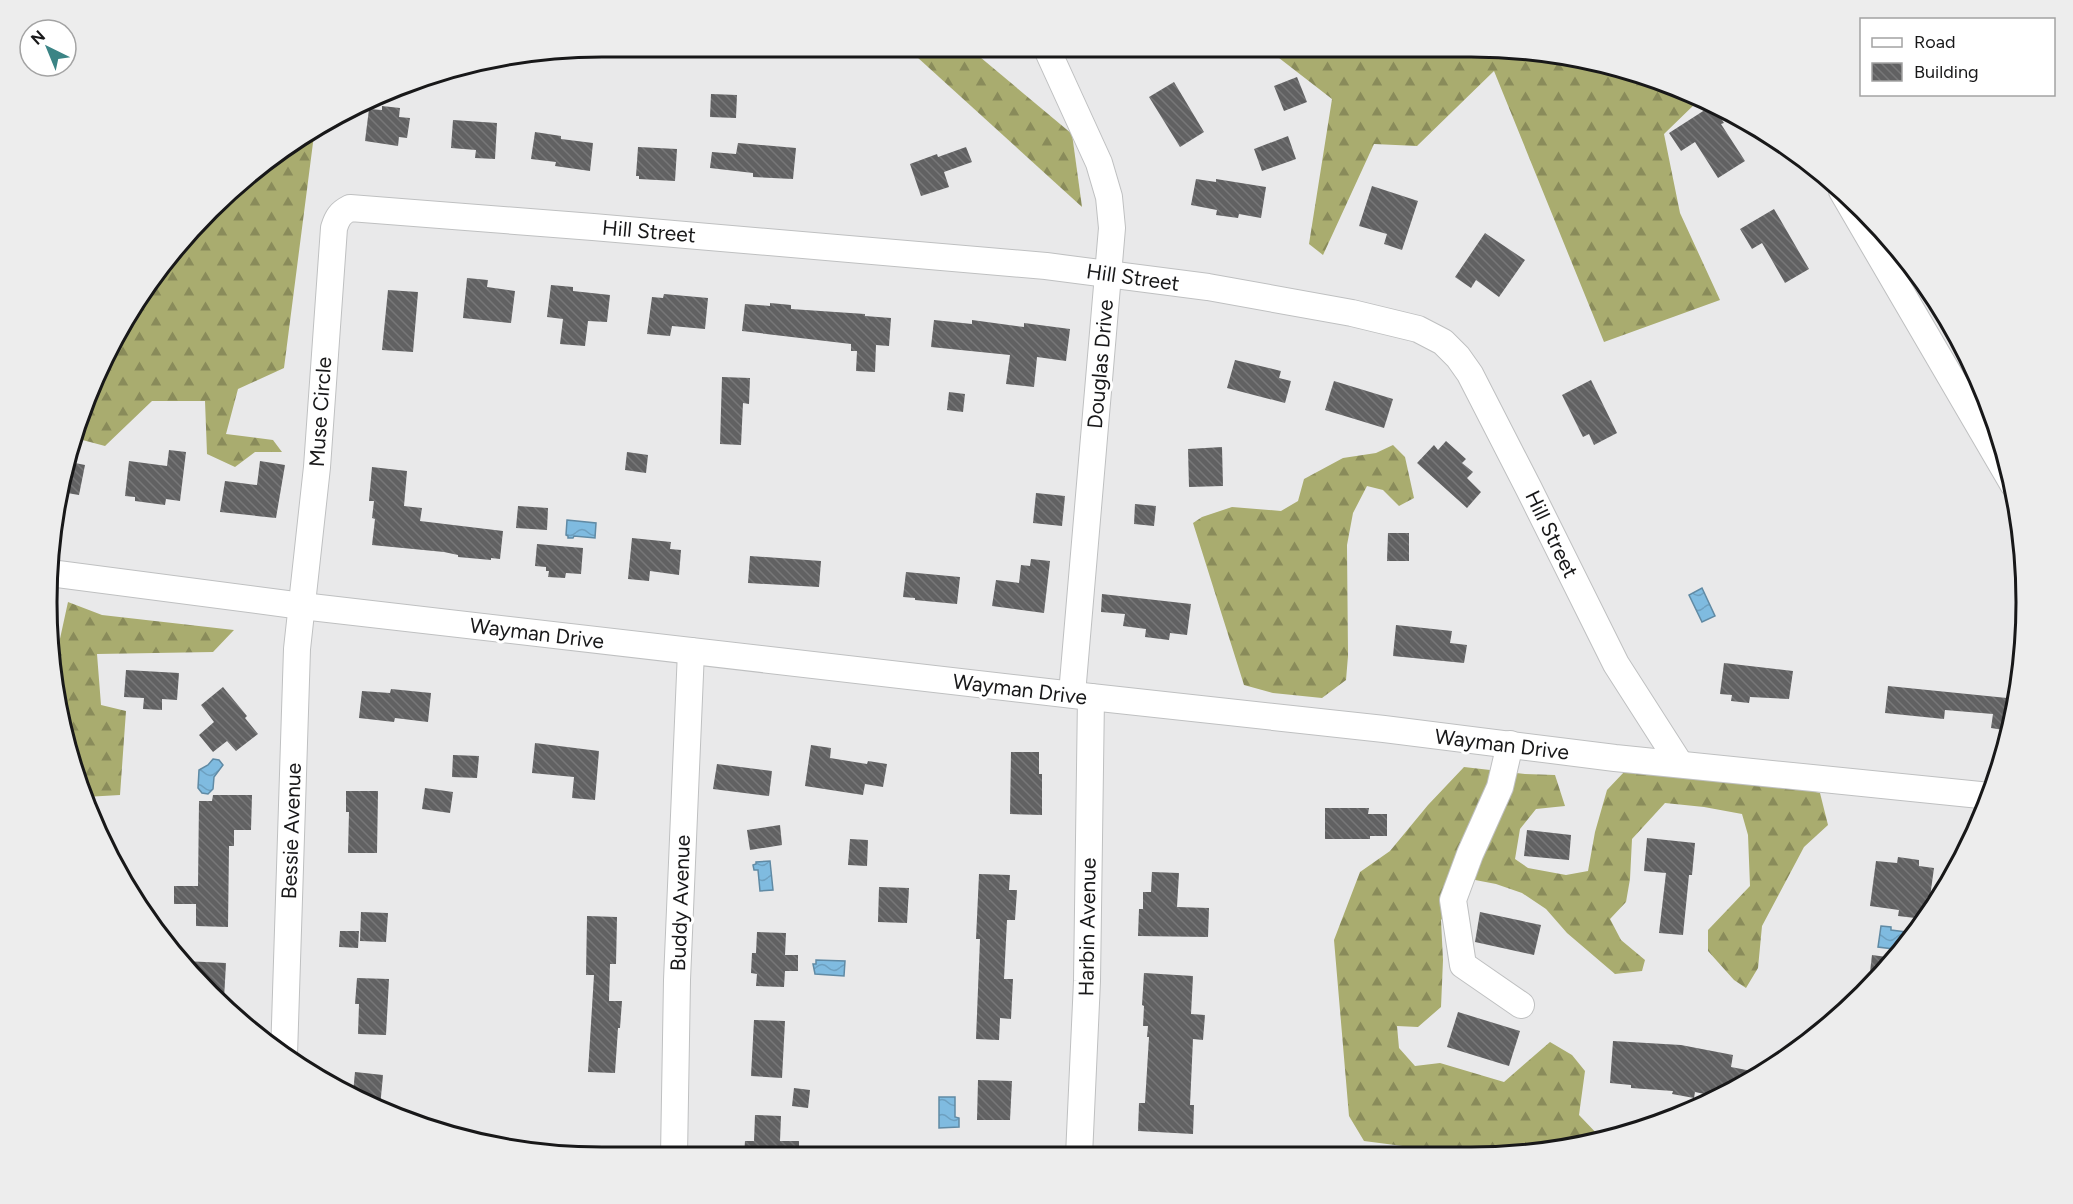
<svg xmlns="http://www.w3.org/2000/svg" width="2073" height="1204" font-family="Figtree,sans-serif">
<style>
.forest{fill:url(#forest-firs)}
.water{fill:url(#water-waves);stroke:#608aa4;stroke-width:1.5}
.building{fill:url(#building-back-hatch)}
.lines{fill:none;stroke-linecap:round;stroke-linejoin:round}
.minor-casing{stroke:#bfc0c1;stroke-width:28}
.minor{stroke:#fff;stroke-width:26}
.labels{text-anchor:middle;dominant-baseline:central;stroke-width:6;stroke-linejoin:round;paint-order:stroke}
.street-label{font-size:21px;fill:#181819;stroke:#fff}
.rim{fill:none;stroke:#181819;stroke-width:3}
</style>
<defs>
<pattern id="forest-firs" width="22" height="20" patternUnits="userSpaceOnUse" patternTransform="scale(1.5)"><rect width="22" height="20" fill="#a9ac6f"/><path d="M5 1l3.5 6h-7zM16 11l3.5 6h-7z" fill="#898b5a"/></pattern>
<pattern id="water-waves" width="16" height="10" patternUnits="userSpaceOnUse" patternTransform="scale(1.5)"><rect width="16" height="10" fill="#7fbbe0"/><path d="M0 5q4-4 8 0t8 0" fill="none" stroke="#6da0c0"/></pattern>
<pattern id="building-back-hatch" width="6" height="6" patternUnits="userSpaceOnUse" patternTransform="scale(1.5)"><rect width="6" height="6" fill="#616162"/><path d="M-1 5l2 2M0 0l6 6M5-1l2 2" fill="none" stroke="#777778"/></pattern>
</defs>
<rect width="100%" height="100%" fill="#e9e9ea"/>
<!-- forest -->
<g class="forest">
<polygon points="906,47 968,47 1072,134 1082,207"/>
<polygon points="1265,47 1508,48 1649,76 1699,100 1664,134 1680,213 1720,300 1604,342 1494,71 1417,146 1374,144 1323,255 1309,244 1332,99"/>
<polygon points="314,135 284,368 238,389 226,434 273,440 282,452 255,452 235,467 207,454 205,401 152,401 105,446 75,438 140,293 264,161"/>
<polygon points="1393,445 1405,457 1414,498 1399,506 1383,490 1367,486 1353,513 1347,545 1348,656 1346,680 1322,698 1273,693 1244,685 1193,523 1202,517 1232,507 1281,511 1298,501 1304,479 1343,458 1376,453"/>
<polygon points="68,602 102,615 234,630 213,652 97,654 101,705 126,711 120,795 85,797 76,781 56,657"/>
<polygon points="1464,767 1525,774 1555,775 1565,806 1536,809 1520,829 1515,859 1528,868 1566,875 1588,871 1595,832 1607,790 1625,771 1783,784 1820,793 1828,825 1804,847 1762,926 1758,968 1746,988 1734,980 1708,951 1708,930 1750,886 1748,835 1742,814 1704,807 1665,803 1632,839 1630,879 1626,902 1610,919 1621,940 1645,960 1642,971 1615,974 1567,933 1546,909 1522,893 1496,884 1470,879 1441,920 1443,960 1441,1007 1418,1027 1397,1026 1399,1048 1415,1066 1440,1063 1504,1082 1550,1042 1572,1055 1585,1071 1579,1115 1601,1138 1505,1156 1493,1146 1418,1148 1364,1141 1349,1116 1334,940 1360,872 1390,851 1428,805"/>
</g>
<!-- water -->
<g class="water">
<polygon points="567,520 596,523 595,538 574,536 573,538 568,538 568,536 566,535"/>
<polygon points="1702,588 1715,616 1702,622 1689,595"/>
<polygon points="213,759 219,760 223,765 214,777 213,789 208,794 202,793 198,788 199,770 208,765"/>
<polygon points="770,861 773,890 760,891 758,870 754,870 753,865 756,864 756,862"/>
<polygon points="1881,926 1891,927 1891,930 1915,933 1901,950 1878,947"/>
<polygon points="816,960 845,961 844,976 815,974 813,964 816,964"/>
<polygon points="939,1097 955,1097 955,1117 959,1118 959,1127 939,1128"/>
</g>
<!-- building -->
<g class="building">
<polygon points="1297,77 1307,102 1284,111 1274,86"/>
<polygon points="1174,82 1204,132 1180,147 1149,97"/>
<polygon points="711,94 737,95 736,118 710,117"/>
<polygon points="382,106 400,108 399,117 410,118 407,138 399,137 398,146 365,141 369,109 382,110"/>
<polygon points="1711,106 1715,108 1724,123 1721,124 1745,161 1718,178 1695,142 1681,151 1669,133"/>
<polygon points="453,120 497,123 495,159 475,158 476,150 451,148"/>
<polygon points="535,132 561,136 561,139 593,143 590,171 555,166 556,162 531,159"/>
<polygon points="1288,136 1296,159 1262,171 1254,149"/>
<polygon points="738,143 796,148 793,179 753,177 753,173 710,168 712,152 736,154"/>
<polygon points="638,147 677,149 675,181 639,179 639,176 636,176"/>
<polygon points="966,147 972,162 944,172 949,187 921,196 910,164 937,154 938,157"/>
<polygon points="1196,179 1216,182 1216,179 1266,187 1261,218 1239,214 1238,218 1216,215 1217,210 1191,205"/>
<polygon points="1372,186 1418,201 1402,250 1384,244 1387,234 1359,226"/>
<polygon points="1774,209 1809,269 1785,283 1762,243 1752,249 1740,229"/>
<polygon points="1485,233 1525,260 1499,297 1476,280 1471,288 1455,277"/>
<polygon points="467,278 488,280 487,287 515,291 511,323 463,318"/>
<polygon points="551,285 573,287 573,291 610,295 607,322 588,321 585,346 560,344 563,319 547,317"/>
<polygon points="388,290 418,292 413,352 382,350"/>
<polygon points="664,294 708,298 705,329 672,326 670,336 647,334 652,297 663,298"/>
<polygon points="770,303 791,305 791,309 865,314 865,316 891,318 889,346 876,345 875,372 856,371 857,351 851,351 851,344 742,331 745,304 770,306"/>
<polygon points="934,320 972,324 972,320 1024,327 1024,323 1070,329 1066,361 1037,357 1034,387 1006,384 1010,355 931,347"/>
<polygon points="1235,360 1281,371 1279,378 1291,381 1285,403 1227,388"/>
<polygon points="722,377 750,378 749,404 743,403 741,445 720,444"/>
<polygon points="1591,380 1617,433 1594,445 1589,434 1583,437 1562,395"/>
<polygon points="1334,381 1393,399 1384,428 1325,410"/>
<polygon points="949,392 965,394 963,412 947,410"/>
<polygon points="1446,441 1466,459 1462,463 1473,472 1467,478 1481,492 1467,508 1417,463 1434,445 1438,450"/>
<polygon points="1222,447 1223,486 1189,487 1188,449"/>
<polygon points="169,450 186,452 180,501 166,499 165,505 135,501 135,497 125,496 129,461 167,466"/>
<polygon points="627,452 648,455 646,473 625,470"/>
<polygon points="65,461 85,465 79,495 61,492"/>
<polygon points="260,461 285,465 276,518 220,512 225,481 257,485"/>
<polygon points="372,467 407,471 404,506 422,508 420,521 503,531 500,559 491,558 491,560 458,557 458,555 444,552 372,545 375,519 372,518 374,501 369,501"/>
<polygon points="1036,493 1065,496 1062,526 1033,523"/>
<polygon points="1135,504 1156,506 1154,526 1134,524"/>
<polygon points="518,506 548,508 547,530 516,528"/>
<polygon points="1388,533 1409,533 1409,561 1387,561"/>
<polygon points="632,538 671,542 670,549 681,550 679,575 650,571 649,581 628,579"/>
<polygon points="537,544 583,548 581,574 566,573 565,578 548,577 549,571 546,571 546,567 535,566"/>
<polygon points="750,556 821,561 819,587 748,583"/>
<polygon points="1031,559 1050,561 1044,613 992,606 996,580 1019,583 1021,565 1030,566"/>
<polygon points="906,572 960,577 957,604 915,600 915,598 903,597"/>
<polygon points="1102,594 1191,604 1187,635 1170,633 1169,640 1145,637 1146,629 1123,626 1125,614 1101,612"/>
<polygon points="1396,625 1452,631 1450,643 1467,645 1464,663 1393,656"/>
<polygon points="1724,663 1793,671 1789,699 1750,697 1749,703 1731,701 1732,695 1720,694"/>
<polygon points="126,670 179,673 177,700 162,699 162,710 143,709 144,698 124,697"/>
<polygon points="1888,686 2017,699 2016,710 2010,731 1991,728 1993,714 1945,710 1944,719 1885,713"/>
<polygon points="223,687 247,716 245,718 258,734 236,751 227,741 213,752 199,735 214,722 201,705"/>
<polygon points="391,689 431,693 428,722 395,718 394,722 359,718 362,691 390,693"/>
<polygon points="535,743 599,751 595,800 572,798 574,777 532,773"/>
<polygon points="811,745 831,748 830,758 867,764 868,761 887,764 883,787 865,784 863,795 805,786"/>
<polygon points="1011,752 1039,752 1039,774 1042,774 1042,815 1010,814"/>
<polygon points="453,755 479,756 477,778 452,777"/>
<polygon points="717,764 772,771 769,796 713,789"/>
<polygon points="425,788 453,792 450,813 422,809"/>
<polygon points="346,791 378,791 377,853 348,853 349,812 346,812"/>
<polygon points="213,795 252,795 251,830 234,830 234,846 229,846 228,927 196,926 196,904 174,904 174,886 198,886 199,801 212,801"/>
<polygon points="1325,808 1369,808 1368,814 1387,814 1387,836 1370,836 1370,839 1325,839"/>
<polygon points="780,825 782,845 750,850 747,830"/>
<polygon points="1527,830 1571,835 1569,860 1524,856"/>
<polygon points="1647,838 1695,843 1692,875 1689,875 1683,935 1659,933 1666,873 1644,871"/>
<polygon points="850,839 868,840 867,866 848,865"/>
<polygon points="1898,857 1919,860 1919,866 1934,868 1930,897 1927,897 1924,919 1898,916 1899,910 1870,906 1876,861 1897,863"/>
<polygon points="1152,872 1179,873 1177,907 1209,908 1208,937 1138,936 1139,909 1143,909 1143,892 1151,892"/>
<polygon points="979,874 1010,875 1009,890 1017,890 1015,920 1007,920 1004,979 1013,979 1011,1019 1000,1018 999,1040 976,1039 980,939 976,939"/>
<polygon points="879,887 909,888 907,923 878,922"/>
<polygon points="361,912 388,913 386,942 360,941"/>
<polygon points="1480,912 1541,925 1534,955 1475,942"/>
<polygon points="587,916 617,917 616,964 610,964 609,1001 622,1001 620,1028 618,1028 615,1073 588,1072 594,975 586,975"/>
<polygon points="340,931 359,931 358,948 339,947"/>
<polygon points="757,932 786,933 785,955 798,955 798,971 785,971 784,987 756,986 757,974 751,973 752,953 756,953"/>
<polygon points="1872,955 1894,958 1868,989"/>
<polygon points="184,961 226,963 224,999"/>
<polygon points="1144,973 1193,976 1191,1014 1205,1015 1203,1040 1193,1039 1190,1105 1194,1105 1193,1134 1138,1131 1139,1103 1145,1103 1149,1037 1147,1037 1148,1026 1143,1026 1144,1006 1142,1005"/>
<polygon points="357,978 389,979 386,1035 358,1034 359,1004 355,1004"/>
<polygon points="1458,1012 1520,1031 1509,1066 1447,1047"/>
<polygon points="754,1020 785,1021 782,1078 751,1076"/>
<polygon points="1613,1041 1681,1045 1733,1055 1731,1067 1762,1073 1749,1083 1719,1097 1695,1092 1694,1098 1672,1094 1673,1091 1631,1088 1631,1085 1610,1083"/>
<polygon points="355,1072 383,1075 380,1107 353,1093"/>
<polygon points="978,1080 1012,1081 1010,1120 977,1120"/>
<polygon points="794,1088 810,1090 808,1108 792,1106"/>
<polygon points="755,1115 781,1116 780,1141 799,1141 799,1156 744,1156 745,1141 754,1141"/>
</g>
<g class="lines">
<defs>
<g id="minor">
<polyline points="1046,47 1099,163 1109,197 1112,228 1072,694"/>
<polyline points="1842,191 2013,484"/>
<polyline points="50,573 302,606 1091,697 1384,729 1615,758 1990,796"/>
<polyline points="1510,744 1500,787 1470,854 1453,900 1463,965 1521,1005"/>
<path d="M284,1055L297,649L317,467L334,228C337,218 340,213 350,208L593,227L1046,266L1208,287L1352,313L1418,329L1443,342L1458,357L1470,374L1529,489L1616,664L1680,764"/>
<polyline points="674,1156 677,980 691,651"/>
<polyline points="1079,1156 1087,981 1091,697"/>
</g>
</defs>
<!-- minor casing -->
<use href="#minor" class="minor-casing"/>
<!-- minor -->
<use href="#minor" class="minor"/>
</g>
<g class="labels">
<!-- street labels -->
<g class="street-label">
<text transform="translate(649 231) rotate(5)">Hill Street</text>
<text transform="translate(1133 277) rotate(8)">Hill Street</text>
<text transform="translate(1100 364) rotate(-85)">Douglas Drive</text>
<text transform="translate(320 412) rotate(-86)">Muse Circle</text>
<text transform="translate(1552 534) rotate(64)">Hill Street</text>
<text transform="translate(537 633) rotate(7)">Wayman Drive</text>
<text transform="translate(1020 689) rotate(7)">Wayman Drive</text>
<text transform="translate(1502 744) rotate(7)">Wayman Drive</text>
<text transform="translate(291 831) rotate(-88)">Bessie Avenue</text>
<text transform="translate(680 903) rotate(-88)">Buddy Avenue</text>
<text transform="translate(1087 927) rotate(-89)">Harbin Avenue</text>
</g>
</g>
<!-- crop -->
<path d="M0 0H2073V1204H0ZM602 57H1471A545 545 0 0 1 2016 602V602A545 545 0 0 1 1471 1147H602A545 545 0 0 1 57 602V602A545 545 0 0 1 602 57Z" fill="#ededed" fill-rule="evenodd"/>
<path class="rim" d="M602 57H1471A545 545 0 0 1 2016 602V602A545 545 0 0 1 1471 1147H602A545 545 0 0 1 57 602V602A545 545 0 0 1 602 57Z"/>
<!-- legend -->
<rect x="1860" y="18" width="195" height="78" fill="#ffffff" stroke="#a3a3a3" stroke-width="1.5"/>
<rect x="1872" y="38" width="30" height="9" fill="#ffffff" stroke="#a3a3a3" stroke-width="1.5"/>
<text x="1914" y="48" font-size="18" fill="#181819">Road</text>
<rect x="1872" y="63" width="30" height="18" fill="url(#building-back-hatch)" stroke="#a3a3a3" stroke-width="1.5"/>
<text x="1914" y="78" font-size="18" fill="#181819">Building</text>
<!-- north arrow -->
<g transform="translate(48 48) rotate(317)"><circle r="28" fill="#ffffff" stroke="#a3a3a3" stroke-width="1.5"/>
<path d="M0-4.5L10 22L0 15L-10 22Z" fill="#3b8485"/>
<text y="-9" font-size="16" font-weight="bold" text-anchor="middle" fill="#181819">N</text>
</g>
</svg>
